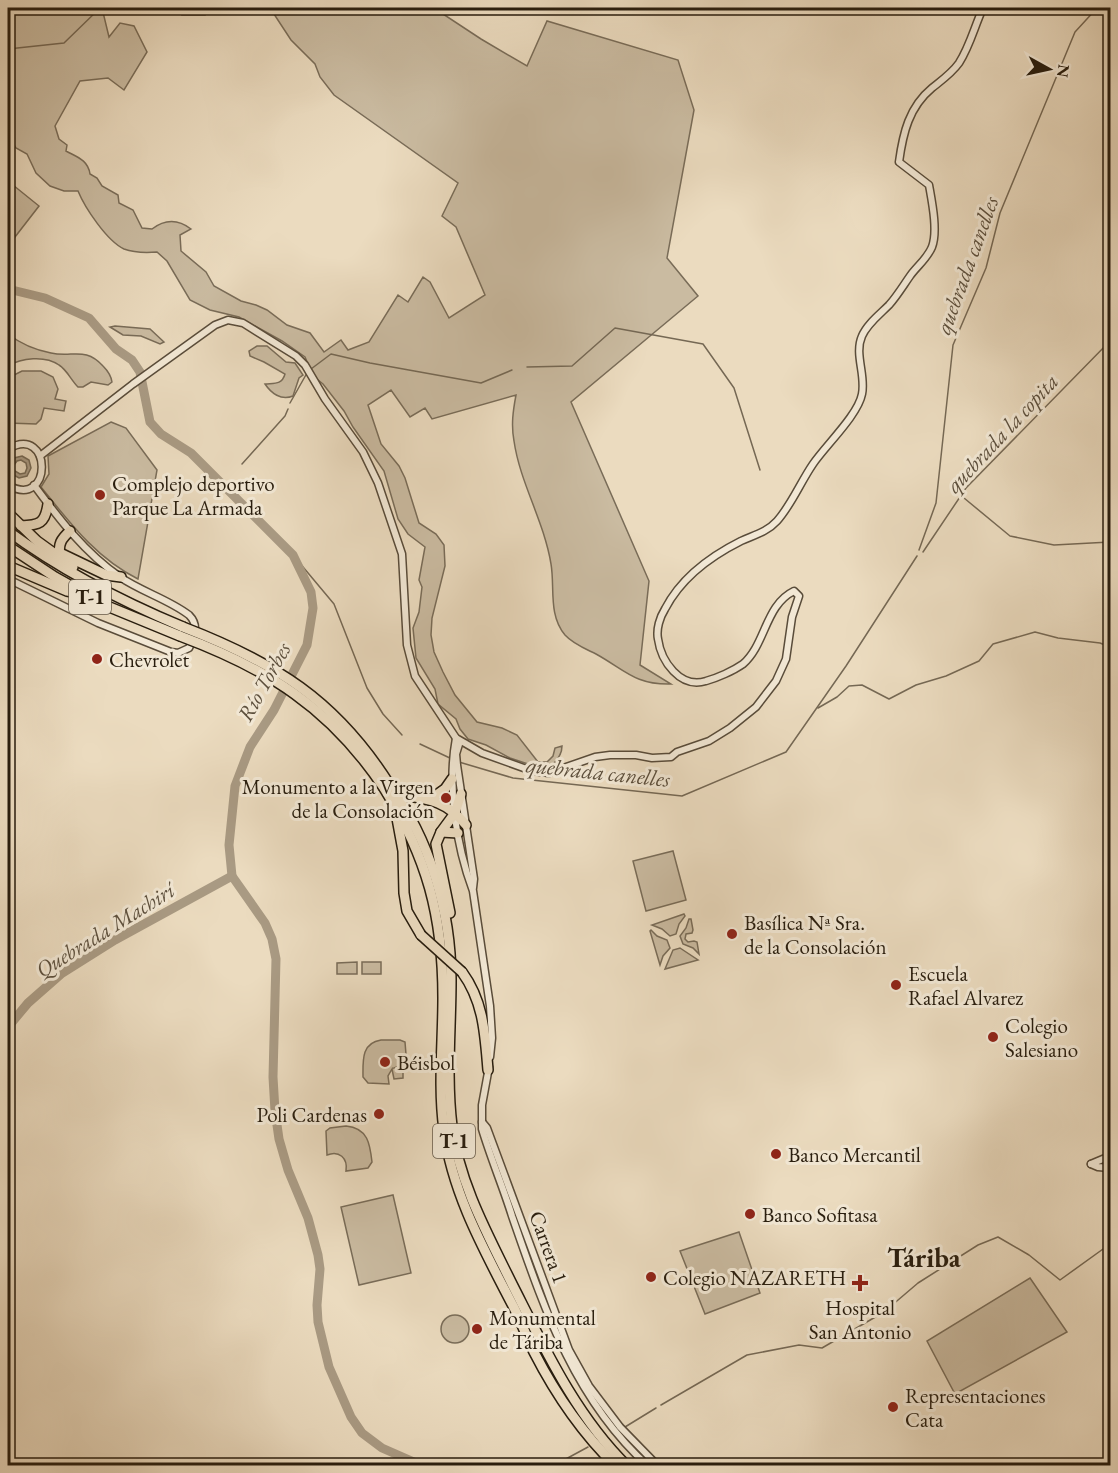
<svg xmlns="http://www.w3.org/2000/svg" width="1118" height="1473" font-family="'EB Garamond',serif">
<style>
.green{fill:#cabba1;stroke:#796c58;stroke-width:1.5}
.water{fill:#a99a83;stroke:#756854;stroke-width:1.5}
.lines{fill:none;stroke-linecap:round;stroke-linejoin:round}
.stream{stroke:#756854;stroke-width:1.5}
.river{stroke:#a99a83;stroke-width:9}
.minor-casing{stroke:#594c3a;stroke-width:9}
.highway-casing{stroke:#281d0e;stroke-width:12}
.minor{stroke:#f2e8d5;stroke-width:6}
.highway{stroke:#ebdbbf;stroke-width:9}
.highway-bridge-casing{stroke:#281d0e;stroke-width:12;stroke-linecap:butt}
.highway-bridge{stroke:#ebdbbf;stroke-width:9}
.poi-dot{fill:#8f2418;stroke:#f2e8d5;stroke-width:2}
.labels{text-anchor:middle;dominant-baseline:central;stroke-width:6;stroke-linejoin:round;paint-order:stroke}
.shield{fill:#f2e8d5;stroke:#655a4a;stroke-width:1.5}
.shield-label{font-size:20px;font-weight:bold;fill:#281d0e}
.poi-label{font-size:21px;fill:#281d0e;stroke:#f2e8d5;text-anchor:start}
.street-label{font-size:21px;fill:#281d0e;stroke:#f2e8d5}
.water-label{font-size:22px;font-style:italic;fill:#5c4f3d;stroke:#f2e8d5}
.district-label{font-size:27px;font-weight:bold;fill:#281d0e;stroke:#f2e8d5}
</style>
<rect width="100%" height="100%" fill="#ebdbbf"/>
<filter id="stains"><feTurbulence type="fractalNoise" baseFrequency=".00333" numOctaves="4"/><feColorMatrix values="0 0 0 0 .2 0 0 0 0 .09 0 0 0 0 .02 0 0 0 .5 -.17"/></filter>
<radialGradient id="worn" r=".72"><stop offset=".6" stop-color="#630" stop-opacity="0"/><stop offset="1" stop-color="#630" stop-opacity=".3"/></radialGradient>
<!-- green -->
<g class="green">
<path d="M8,8H102L109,37L120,23L134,26L147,52L124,90L108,78L80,81L55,126L59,139L67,145L66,151C77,157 88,160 90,174L97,178L102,186L118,195L119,203L133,210L142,228L152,229C165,219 178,219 191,229L180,235L181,251L206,272L214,286L241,301L256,305L267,310L287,325L310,333L324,352L341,340L348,350L369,342L398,295L408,302L423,277L430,282L449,318L485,295L456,227L442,216L458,183L334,95L320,77L315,64L291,40L270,8H434L481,39L527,66L547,21L678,60L694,110L667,258L698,296L571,402L649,581L640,665L671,684C635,685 625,670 596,654C586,649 573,644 565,635C548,615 555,587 551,564C544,521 520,483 514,441C511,425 513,411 516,395L432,419L425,408L410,417L391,390L368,405L381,444L399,466L405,478L419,523L436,534L444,545L445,566L432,618L431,635L434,652L443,672L455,695L477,722L502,728L517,735L538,762H547L553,756L555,748L562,746C562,755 557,761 550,767L534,766L510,758L486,745L468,739L460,729L456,719L438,704L435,689L416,658L413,628L419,612L422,587L419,580L425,547L408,534L398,519L384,471L353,427L344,411L323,384L313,376L305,357L282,341L239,317L210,310L190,300L167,261L157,252C145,253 135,253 124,249C107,241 85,208 78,191H64L50,186L36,173L27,154L16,148L8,134Z"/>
<polygon points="183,8 204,8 205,15 182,15"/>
<polygon points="8,181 39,206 8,246"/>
<polygon points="115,326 150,329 164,342 160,344 141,336 123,335 110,327"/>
<path d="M8,334C21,344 35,350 51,353C72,358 85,346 103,366C108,371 111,375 112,382L108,385L91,382L83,387H78C71,380 67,370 59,365C45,355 21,358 8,366Z"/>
<path d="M257,346H267L286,362L295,363L303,375L299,378L293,396C281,401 271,393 265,384C274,383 282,385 285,374L264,362L250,356L249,351Z"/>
<polygon points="22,371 41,371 53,377 58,389 55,399 66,401 64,411 44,408 41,419 36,424 8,423 8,378"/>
<path d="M111,422L126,428L157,470L138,579C96,558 70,523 41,487L49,474L48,456Z"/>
<polygon points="673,851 686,900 646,911 633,861"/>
<polygon points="684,914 685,916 679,924 676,934 670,936 662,929 652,925"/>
<polygon points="689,919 691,919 693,930 692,933 686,934 685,939 688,942 694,941 697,942 699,954 693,948 683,944 680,936 686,928"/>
<polygon points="651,930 657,936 667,940 670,948 663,956 660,965 650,931"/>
<polygon points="680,948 698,960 665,969 673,950"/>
<polygon points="357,962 357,974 337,974 337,963"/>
<rect x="362" y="962" width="19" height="12"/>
<path d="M381,1040H400L405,1042L407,1067L399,1066L394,1068L403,1070V1078L394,1079L392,1069L388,1076L389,1084L368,1083L363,1077C363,1061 361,1043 381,1040Z"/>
<path d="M346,1126C368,1128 370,1144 372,1162L368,1168L346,1171C348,1158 339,1150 327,1155L326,1131L330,1128Z"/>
<polygon points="393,1195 411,1273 359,1285 341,1207"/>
<polygon points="739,1232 760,1293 705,1314 680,1251"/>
<polygon points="1030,1278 1067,1332 955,1394 927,1341"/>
<circle cx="455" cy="1329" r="14"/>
</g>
<!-- water -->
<polygon class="water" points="22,456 29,460 31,468 27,476 19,478 12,474 15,471 20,474 25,473 27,468 26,463 21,460 17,461 14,465 14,469 10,471 10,464 14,458"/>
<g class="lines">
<!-- stream -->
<g class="stream">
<polyline points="8,49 64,43 100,8"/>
<polyline points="527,367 572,366 615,328 703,344 734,388 760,470"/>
<polyline points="311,369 331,354 370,363 481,383 512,370"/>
<polyline points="290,403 307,373"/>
<polyline points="242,464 285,416 288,409"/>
<polyline points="964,498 1010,536 1054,545 1110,542"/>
<polyline points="919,550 936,503 953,345 986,268 1000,213 1075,32 1097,8"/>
<polyline points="923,552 966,488 1110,341"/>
<polyline points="293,555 334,604 367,688 383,714 402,735"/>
<polyline points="818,708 837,697 849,686 862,685 889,699 916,685 946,676 979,661 993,644 1035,632 1058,638 1100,643 1110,647"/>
<polyline points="420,744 452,759"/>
<polyline points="459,762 513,778 682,796 786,752 846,666 917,556"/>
<polyline points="661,1405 747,1355 799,1345 822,1348 884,1312 918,1283 978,1245 998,1237 1029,1255 1060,1280 1110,1244"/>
<polyline points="625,1427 656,1408"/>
<polyline points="542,1461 564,1460 588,1447"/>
<polyline points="517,1466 524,1461"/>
</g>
<!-- river -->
<g class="river">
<polyline points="8,289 45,298 89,318 116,349 132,360 140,372 150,422 161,434 191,453 293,555 311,592 313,608 307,645 274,710 250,747 235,786 229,845 232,876 265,923 272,939 276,959 273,1077 275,1111 279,1139 288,1170 308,1218 318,1255 320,1269 317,1305 318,1322 329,1367 351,1417 362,1433 382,1448 423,1466"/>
<polyline points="8,1027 28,1003 61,974 115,940 232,876"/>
</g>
<defs>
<g id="minor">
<path d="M8,449C53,423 53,511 8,485"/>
<path d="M40,456L133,384L215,325L228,320L243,323L296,356L305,365L325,399L363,452L378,483L402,554L407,645L415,676L456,738L482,753L532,771L549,773L595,757L610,755H636L652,758L671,757L677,752L709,741L730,728L756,707L776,681L786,659L792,617L799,596L794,591C765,605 766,644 743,664C733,671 717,678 706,681C680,689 661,661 658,639C656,629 660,617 665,609C681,578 711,556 741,541C754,535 767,532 777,521C792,504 800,483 813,464C826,445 858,415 862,394C866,375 854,354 862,336C867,324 880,314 889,305C897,296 903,286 910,276C917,266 927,259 932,247C938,231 932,202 929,185L899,162C903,133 909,107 932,88C942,80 952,73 959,63C970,46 975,25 983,8"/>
<path d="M8,579L98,623L171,652L178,653L189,648C195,636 199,625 189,615C168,599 142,592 120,577C85,553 59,519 34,485"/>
<path d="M456,738C447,787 456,845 473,891L490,1006L492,1038L490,1057"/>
<polyline points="460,741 456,754 457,765 474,879 473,888"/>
<path d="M489,1067L482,1105V1129C491,1159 503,1187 512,1216C544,1308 574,1399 648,1466"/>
<polyline points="482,1122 487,1128 569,1350 589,1386 620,1427 658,1466"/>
<polyline points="1091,1164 1110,1156"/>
<polyline points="1091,1164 1098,1167 1110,1168"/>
</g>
<g id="highway">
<polyline points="8,513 37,541 73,567"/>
<path d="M21,526C39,525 45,524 48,504"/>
<path d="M8,531C62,571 121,601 183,627"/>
<polyline points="8,546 55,577 107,606 180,636"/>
<polyline points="58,552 106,575 121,577"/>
<path d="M60,556C58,544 61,539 70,531"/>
<polyline points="8,566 67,591 78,593"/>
<path d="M389,784C430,840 451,911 451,980C451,1029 446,1077 452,1126C459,1183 488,1235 513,1286C545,1349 576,1416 627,1466"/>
<path d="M384,788C427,857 443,916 443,998C443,1042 438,1086 444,1130C452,1192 483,1248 511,1302C520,1318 526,1336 534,1352C555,1393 583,1434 616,1466"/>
<path d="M396,794C426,799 445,799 466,825"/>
<polyline points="431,799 445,789 452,779"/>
<polyline points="396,813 403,851 404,893 407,911 421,935"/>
<polyline points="441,832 458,833"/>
<polyline points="450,913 436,844 441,832 455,813 461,794"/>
<path d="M462,972C484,1002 485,1035 488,1070"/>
</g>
</defs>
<!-- minor casing -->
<use href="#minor" class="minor-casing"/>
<!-- highway casing -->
<use href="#highway" class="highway-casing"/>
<!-- minor -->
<use href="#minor" class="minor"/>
<!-- highway -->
<use href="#highway" class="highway"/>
<defs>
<g id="highway-bridge">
<path d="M183,627C274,662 336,700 389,784"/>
<path d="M180,636C268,669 330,707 384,788"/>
<polyline points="421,935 462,972"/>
</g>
</defs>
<!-- highway-bridge casing -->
<use href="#highway-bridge" class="highway-bridge-casing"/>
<!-- highway-bridge -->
<use href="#highway-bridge" class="highway-bridge"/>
</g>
<!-- markers -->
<g class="poi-dot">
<circle cx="100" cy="495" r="6"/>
<circle cx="97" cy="659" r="6"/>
<circle cx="446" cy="798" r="6"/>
<circle cx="732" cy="934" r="6"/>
<circle cx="896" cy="985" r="6"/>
<circle cx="993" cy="1037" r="6"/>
<circle cx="385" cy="1062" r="6"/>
<circle cx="379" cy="1114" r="6"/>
<circle cx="776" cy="1154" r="6"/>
<circle cx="750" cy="1214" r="6"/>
<circle cx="651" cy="1277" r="6"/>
<path d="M857 1274h6v6h6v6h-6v6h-6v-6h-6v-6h6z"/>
<circle cx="477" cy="1329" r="6"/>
<circle cx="893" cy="1407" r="6"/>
</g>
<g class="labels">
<!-- shield labels -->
<g class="shield">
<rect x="69" y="580" width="42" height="34" rx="4.5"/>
<rect x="433" y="1124" width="42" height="34" rx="4.5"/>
</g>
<g class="shield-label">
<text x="90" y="597">T-1</text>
<text x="454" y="1141">T-1</text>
</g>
<!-- poi labels -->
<g class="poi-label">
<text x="112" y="483">Complejo deportivo<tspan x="112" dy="24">Parque La Armada</tspan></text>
<text x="109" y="659">Chevrolet</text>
<text x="434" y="786" text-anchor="end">Monumento a la Virgen<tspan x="434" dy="24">de la Consolación</tspan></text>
<text x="744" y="922">Basílica Nª Sra.<tspan x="744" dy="24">de la Consolación</tspan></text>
<text x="908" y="973">Escuela<tspan x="908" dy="24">Rafael Alvarez</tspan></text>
<text x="1005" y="1025">Colegio<tspan x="1005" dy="24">Salesiano</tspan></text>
<text x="397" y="1062">Béisbol</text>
<text x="367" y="1114" text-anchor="end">Poli Cardenas</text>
<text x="788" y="1154">Banco Mercantil</text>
<text x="762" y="1214">Banco Sofitasa</text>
<text x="663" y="1277">Colegio NAZARETH</text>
<text x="860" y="1307" text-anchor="middle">Hospital<tspan x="860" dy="24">San Antonio</tspan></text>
<text x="489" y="1317">Monumental<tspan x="489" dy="24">de Táriba</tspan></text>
<text x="905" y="1395">Representaciones<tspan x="905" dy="24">Cata</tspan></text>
</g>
<!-- street labels -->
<g class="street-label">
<text transform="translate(549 1247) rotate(70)">Carrera 1</text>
</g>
<!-- water labels -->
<g class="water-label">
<text transform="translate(967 265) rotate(-70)">quebrada canelles</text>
<text transform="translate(1002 433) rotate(-47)">quebrada la copita</text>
<text transform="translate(264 682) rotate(-61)">Río Torbes</text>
<text transform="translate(598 772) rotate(6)">quebrada canelles</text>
<text transform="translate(105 930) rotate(-32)">Quebrada Machirí</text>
</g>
<!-- district labels -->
<g class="district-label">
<text x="924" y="1257">Táriba</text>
</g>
</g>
<!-- margin -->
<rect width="1118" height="1473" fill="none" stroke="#ebdbbf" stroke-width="30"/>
<rect x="9" y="9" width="1100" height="1455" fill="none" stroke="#281d0e" stroke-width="3"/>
<rect x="15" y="15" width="1088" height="1443" fill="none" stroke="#281d0e" stroke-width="1.5"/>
<!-- north arrow -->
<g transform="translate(1049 69) rotate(98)" stroke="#f2e8d5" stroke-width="4.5" paint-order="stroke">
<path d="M0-4.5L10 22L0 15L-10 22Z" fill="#281d0e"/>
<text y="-9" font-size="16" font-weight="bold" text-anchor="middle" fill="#281d0e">N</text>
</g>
<rect width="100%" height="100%" filter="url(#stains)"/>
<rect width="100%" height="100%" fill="url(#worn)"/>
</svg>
